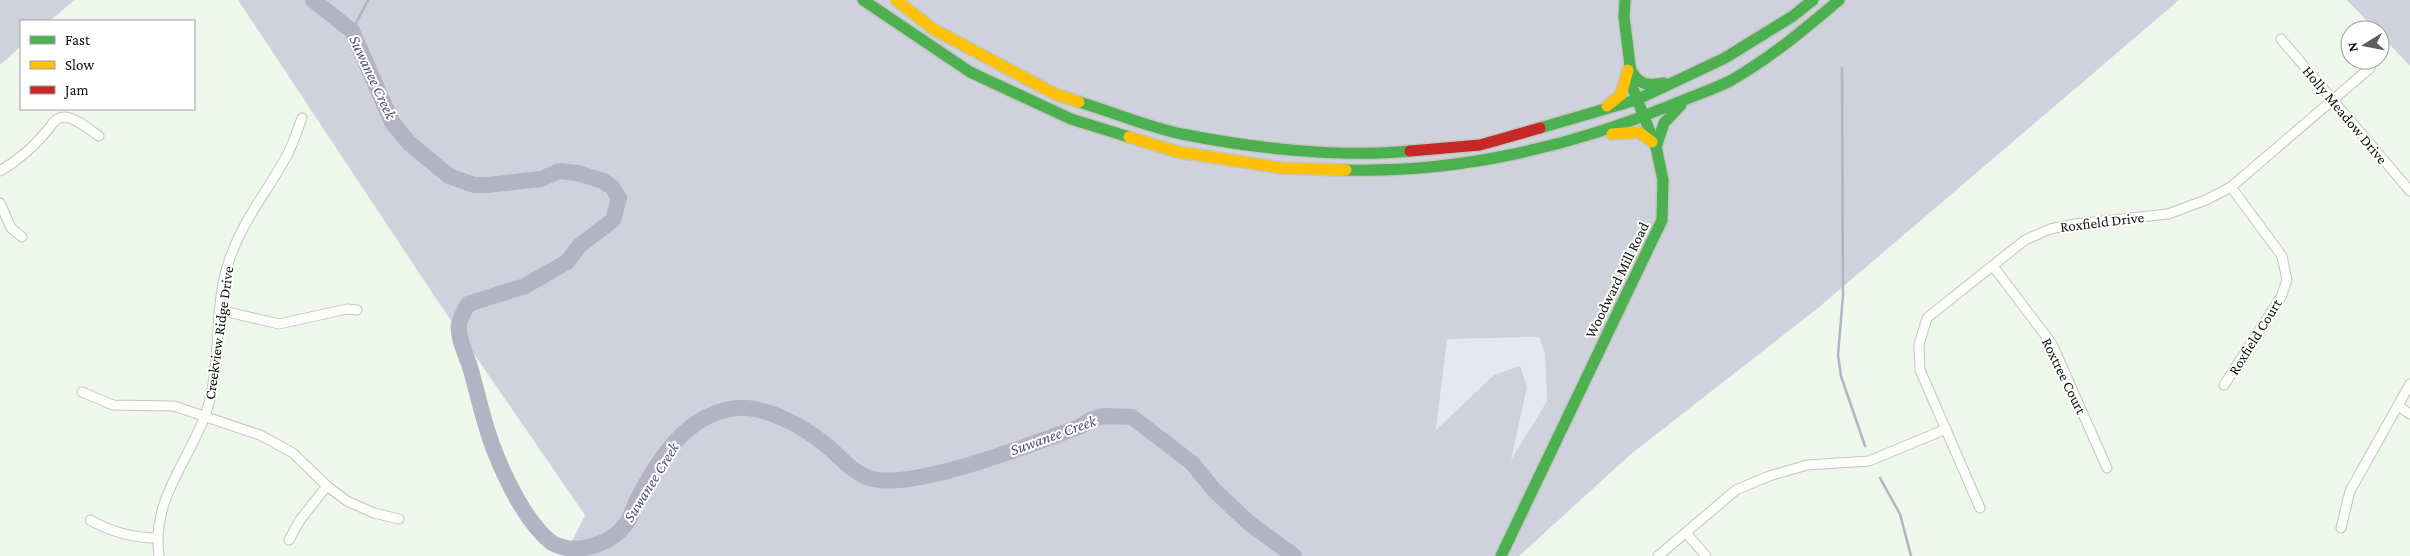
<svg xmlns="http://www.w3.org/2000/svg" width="2410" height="556" font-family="'Crimson Pro',serif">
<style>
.green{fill:#e6e8ef}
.forest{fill:#cfd1dc;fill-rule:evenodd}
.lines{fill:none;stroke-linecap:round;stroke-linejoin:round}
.stream{stroke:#b3b3c3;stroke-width:2.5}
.river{stroke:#b3b3c3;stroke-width:16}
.street-casing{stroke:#c1c7be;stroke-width:11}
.fast-casing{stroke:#c1c7be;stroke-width:14}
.slow-casing{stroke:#c1c7be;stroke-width:14}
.jam-casing{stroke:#c1c7be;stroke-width:14}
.street{stroke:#fdfefc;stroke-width:9}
.fast{stroke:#4caf50;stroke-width:11}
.slow{stroke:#ffc107;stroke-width:11}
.jam{stroke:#c62828;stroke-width:11}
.labels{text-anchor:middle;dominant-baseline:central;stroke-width:4;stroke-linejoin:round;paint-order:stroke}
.street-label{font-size:15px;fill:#0c1009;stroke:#fff}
.water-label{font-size:16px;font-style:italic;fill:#56507c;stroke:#fff}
</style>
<rect width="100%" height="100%" fill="#eff6eb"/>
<!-- green -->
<polygon class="green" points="1539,337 1545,354 1547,401 1510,462 1527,387 1463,406 1436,431 1447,339"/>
<!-- forest -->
<g class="forest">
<polygon points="0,0 74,0 50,21 21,21 21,46 0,65"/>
<path d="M238,0H2179L1818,308L1631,454L1519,556H565L585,515L441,306ZM1539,337L1545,354L1547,401L1511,460L1527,387L1520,366L1494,375L1436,430L1447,339Z"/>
<polygon points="2347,0 2410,0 2410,66 2380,34 2380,30 2376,30"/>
</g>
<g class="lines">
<!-- stream -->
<g class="stream">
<polyline points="352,31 368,0"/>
<polyline points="1842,68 1843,295 1838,355 1841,376 1865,446"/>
<polyline points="1880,478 1900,514 1911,556"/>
</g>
<!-- river -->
<path class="river" d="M313,0L352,31L392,122L409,143L449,176L474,185H488L541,179L559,171L577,173L603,181L612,187L619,198L613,220L579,246L567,262L525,286L468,304C465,310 460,318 459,324C457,338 466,354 470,367C475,384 479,402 484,419C494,456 521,519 552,543C576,556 610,545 626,524C631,518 633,508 637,500C658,459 688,412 738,408C767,406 804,427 826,445C841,457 850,471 869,478C911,492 1034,443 1079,427L1092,419L1105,416L1132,417L1192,463L1214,490L1249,523L1294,556"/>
<defs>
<g id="street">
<polyline points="2281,39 2410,191"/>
<path d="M0,171C19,160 36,145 50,127C53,122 58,117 65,117C76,118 90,130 99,136"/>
<polyline points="0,203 11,228 22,237"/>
<polyline points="1993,266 2052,344 2107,468"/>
<polyline points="219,310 279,324 347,309 357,310"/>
<polyline points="2224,385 2281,297 2287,280 2282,256 2231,187"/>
<polyline points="82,392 113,405 174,406 260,435 293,453 327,486 347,501 374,513 399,519"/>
<polyline points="2398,406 2410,414"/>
<polyline points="1980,508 1920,370 1919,344 1927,318 2025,240 2050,229 2075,224 2168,214 2206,200 2231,187 2370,68"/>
<path d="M90,520C111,532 134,538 158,538"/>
<polyline points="2341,528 2350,491 2410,384"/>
<polyline points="1686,533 1706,556"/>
<polyline points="289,540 300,520 327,486"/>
<path d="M159,556C151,498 190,461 207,410C222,363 213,311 228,264C242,220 265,196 286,157C293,145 297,131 302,118"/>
<polyline points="1658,556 1736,490 1769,476 1807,465 1869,461 1946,429"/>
</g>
<g id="fast">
<polyline points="863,0 970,72 1071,119 1129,137"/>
<path d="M1632,72C1640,86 1650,86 1664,83"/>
<path d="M1079,102C1113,112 1147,127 1182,134C1252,148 1338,158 1410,151"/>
<polyline points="1540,128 1636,100 1725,58 1793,16 1813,0"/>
<polyline points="1656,147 1664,123 1681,105"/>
<path d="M1346,170C1458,173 1571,147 1674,104C1692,96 1712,90 1730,81C1769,59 1805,29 1839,0"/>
<polyline points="1501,556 1662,220 1663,180 1656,147 1633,89 1624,17 1625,0"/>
</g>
<g id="slow">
<polyline points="896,0 933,29 1055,94 1079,102"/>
<polyline points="1607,106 1621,95 1628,70"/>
<polyline points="1612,134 1639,132 1652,142"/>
<polyline points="1129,137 1178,152 1282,168 1346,170"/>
</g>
<polyline id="jam" points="1410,151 1480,145 1540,128"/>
</defs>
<!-- street casing -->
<use href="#street" class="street-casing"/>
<!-- fast casing -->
<use href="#fast" class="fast-casing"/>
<!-- slow casing -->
<use href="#slow" class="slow-casing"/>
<!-- jam casing -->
<use href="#jam" class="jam-casing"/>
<!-- street -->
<use href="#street" class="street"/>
<!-- fast -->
<use href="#fast" class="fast"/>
<!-- slow -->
<use href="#slow" class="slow"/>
<!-- jam -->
<use href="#jam" class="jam"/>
</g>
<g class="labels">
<!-- street labels -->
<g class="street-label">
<text transform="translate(2345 115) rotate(50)">Holly Meadow Drive</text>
<text transform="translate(2102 222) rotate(-7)">Roxfield Drive</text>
<text transform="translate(1617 280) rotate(-64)">Woodward Mill Road</text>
<text transform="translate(219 333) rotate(-82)">Creekview Ridge Drive</text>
<text transform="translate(2255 337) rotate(-58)">Roxfield Court</text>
<text transform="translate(2064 376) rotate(64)">Roxtree Court</text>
</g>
<!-- water labels -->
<g class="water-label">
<text transform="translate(373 77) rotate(65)">Suwanee Creek</text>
<text transform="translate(1053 435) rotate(-20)">Suwanee Creek</text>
<text transform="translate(651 482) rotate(-58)">Suwanee Creek</text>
</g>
</g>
<!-- legend -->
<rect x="20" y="20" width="175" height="90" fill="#ffffff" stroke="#9e9f9d"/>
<rect x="30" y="36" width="25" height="8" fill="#4caf50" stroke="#9e9f9d"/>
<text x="65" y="45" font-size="15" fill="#0c1009">Fast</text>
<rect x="30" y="61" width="25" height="8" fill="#ffc107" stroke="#9e9f9d"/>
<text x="65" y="70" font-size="15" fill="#0c1009">Slow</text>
<rect x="30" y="86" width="25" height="8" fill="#c62828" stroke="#9e9f9d"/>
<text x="65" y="95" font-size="15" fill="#0c1009">Jam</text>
<!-- north arrow -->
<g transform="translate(2365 45) rotate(260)"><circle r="24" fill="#ffffff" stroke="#9e9f9d"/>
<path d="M0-4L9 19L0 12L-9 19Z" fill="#5b6058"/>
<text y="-8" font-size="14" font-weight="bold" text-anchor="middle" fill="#0c1009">N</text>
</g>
</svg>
